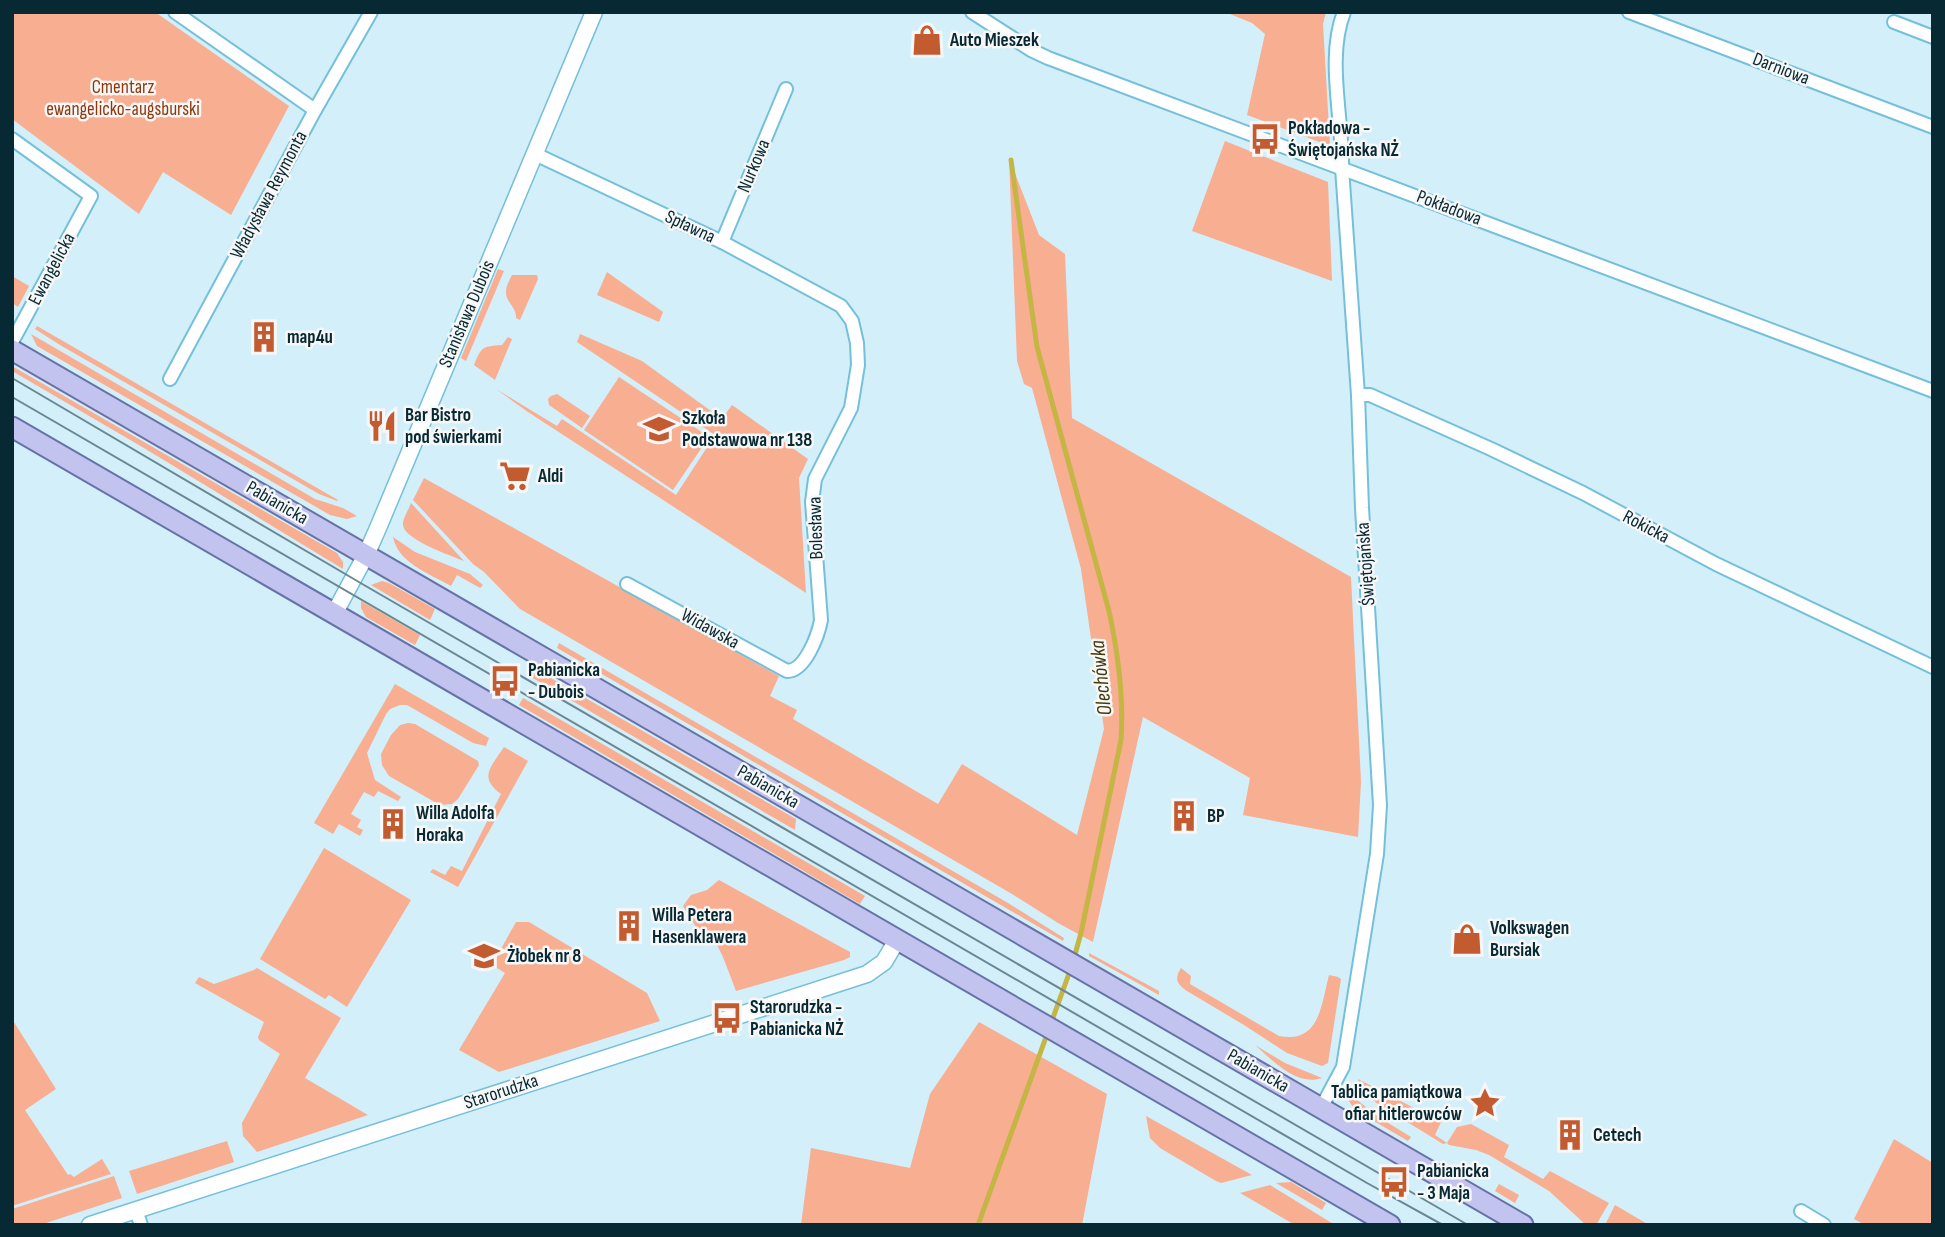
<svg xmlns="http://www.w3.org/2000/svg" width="1945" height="1237" font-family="'Sofia Sans Condensed',sans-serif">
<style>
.green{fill:#f8ae91}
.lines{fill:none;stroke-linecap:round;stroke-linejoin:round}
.stream{stroke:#c4b544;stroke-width:5}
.minor-casing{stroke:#74c0da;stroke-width:16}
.tertiary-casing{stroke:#74c0da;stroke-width:19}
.primary-casing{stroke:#6673a6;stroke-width:23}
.minor{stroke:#fff;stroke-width:12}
.tertiary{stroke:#fff;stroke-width:16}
.primary{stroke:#c2c3ef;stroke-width:19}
.tram{stroke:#698893;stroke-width:2}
.labels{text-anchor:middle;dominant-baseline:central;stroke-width:5;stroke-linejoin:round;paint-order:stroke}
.poi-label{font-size:19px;font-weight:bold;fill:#072933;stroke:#f7f7f7;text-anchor:start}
.street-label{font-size:19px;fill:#072933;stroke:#f7f7f7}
.park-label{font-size:19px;fill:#8f370b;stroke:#f7f7f7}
.water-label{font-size:21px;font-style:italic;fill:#413b0b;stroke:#f7f7f7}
</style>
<rect width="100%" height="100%" fill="#d3effa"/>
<!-- green -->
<g class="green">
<polygon points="12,12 155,12 289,106 231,215 163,172 139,214 12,119"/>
<polygon points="1225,12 1326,12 1323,24 1330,146 1247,115 1265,34 1252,23"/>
<polygon points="1225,141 1328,182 1332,281 1192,231"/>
<polygon points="1009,158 1039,235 1065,254 1072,418 1351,577 1361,782 1358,837 1243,815 1250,778 1143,717 1093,942 1058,923 1012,894 520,609 484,572 473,564 413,500 424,478 779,676 770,696 797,710 793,719 938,804 962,764 1077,835 1104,729 1081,569 1032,388 1024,384 1017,361"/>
<polygon points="498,269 504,271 466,361 461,358"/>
<polygon points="607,272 663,312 659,322 597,295"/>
<path d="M512,275H537L538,279L520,320L516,318C517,307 505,302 506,291C506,286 510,279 512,275Z"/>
<polygon points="12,276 29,286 18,307 12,303"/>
<polygon points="37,326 338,500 337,501 319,494 60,345 35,329"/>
<polygon points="31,334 315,499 343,508 357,516 347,519 330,515 37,346"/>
<polygon points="580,334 642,361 722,419 732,405 808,459 799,478 806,593 528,412 496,389 557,426 562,419 676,495 715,435 577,342"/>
<path d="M508,337L512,339L495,380L474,365C482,345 483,347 502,345Z"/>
<polygon points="12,366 337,553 343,562 343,569 144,448 12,371"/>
<polygon points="619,377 709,437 673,490 584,430"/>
<polygon points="557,394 590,416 582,428 549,405 548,399 551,396"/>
<path d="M411,503L464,561C452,556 402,539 403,524C403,518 409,509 411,503Z"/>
<path d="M393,537L415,552L470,574L483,585L480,588L457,575L451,586C430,574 398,563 393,537Z"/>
<polygon points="382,581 389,583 435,609 430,620 371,585"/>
<polygon points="361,601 420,635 415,645 366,617 361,608"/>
<polygon points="559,643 1008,903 1064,938 1063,941 557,648"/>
<polygon points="535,669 796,819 795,830 531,677"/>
<polygon points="395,684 489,738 486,746 473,743 407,705 400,705 390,709 386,714 367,753 375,780 401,797 398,801 378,791 374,797 364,792 351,814 361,820 357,827 363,830 360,836 339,824 333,834 314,823"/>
<polygon points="523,698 865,896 860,904 519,705"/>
<polygon points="408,723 415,724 478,761 479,765 458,799 452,804 440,805 389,776 382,765 381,754 391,735 400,725"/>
<path d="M504,747L528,761L458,887L430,872L433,869L445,875L451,866L462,871L501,794C478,777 491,767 504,747Z"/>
<polygon points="324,848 411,900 347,1007 329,995 325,999 260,959"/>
<polygon points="719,880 850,952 850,957 844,960 736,991 723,957 711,933 696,927 683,906 691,895 707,890"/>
<polygon points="516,922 529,922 647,993 660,1021 499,1072 459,1050 505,973 492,965"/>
<polygon points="1089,953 1159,991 1159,995 1089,956"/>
<polygon points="257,968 341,1018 305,1078 368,1115 257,1152 243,1136 242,1123 280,1054 259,1040 258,1037 264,1022 195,983 199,977 214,984 254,970"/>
<path d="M1181,968L1191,976L1190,984L1279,1036C1320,1044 1321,1005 1329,975L1338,977L1341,979L1328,1063L1322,1066L1287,1053L1244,1025L1187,991C1177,984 1174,979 1181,968Z"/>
<polygon points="12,1019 56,1089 25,1110 68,1175 70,1174 74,1177 102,1159 111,1174 12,1206"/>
<polygon points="979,1022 1107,1094 1082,1225 801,1225 811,1148 910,1168 930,1094"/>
<path d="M1255,1045L1285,1063L1322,1078C1297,1087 1272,1060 1255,1045Z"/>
<polygon points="1358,1079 1441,1122 1435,1135 1447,1143 1457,1127 1471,1124 1509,1145 1504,1157 1543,1179 1550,1171 1609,1203 1596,1225 1586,1225 1549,1191 1489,1155 1476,1150 1449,1145 1447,1143 1443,1144 1378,1104 1361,1090"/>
<polygon points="1348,1093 1380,1118 1411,1137 1408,1141 1355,1110 1349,1101"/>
<polygon points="1146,1116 1252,1175 1221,1183 1216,1181 1160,1148 1150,1138"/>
<polygon points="1894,1139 1933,1163 1933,1225 1865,1225 1854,1219"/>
<polygon points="227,1141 234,1162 137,1194 129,1171"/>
<polygon points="114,1176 122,1198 40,1225 12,1225 12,1209"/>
<polygon points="1291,1182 1326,1203 1322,1210 1276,1183"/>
<polygon points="1499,1184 1519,1195 1515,1203 1495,1191"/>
<polygon points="1270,1185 1335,1225 1295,1225 1240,1193"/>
<polygon points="1615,1205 1649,1225 1605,1225"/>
</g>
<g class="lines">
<!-- stream -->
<g class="stream">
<path d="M1011,160L1037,347L1109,611C1118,653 1124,696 1121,740L1081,933L1074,958"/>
<polyline points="978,1225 1071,968"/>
</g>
<defs>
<g id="minor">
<polyline points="175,12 315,110"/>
<polyline points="972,12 1031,50 1048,58 1933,391"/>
<polyline points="1629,12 1933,127"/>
<polyline points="1894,22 1933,37"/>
<polyline points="12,139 91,196 12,342"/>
<path d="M535,154L722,242L841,306L852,321L857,343L858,365L851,408L815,479L812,502L821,620C818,636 805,671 787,671L627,584"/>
<polyline points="722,242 786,89"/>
<polyline points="170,379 315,110 371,12"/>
<polyline points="1358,395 1370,395 1491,449 1583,493 1716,564 1933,667"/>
<path d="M1321,1108L1343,1067L1377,854L1380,805L1362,508L1358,395L1342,168C1343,118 1326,58 1344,12"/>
<polyline points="136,1210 141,1225"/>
<polyline points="1801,1211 1824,1225"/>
</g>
<g id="tertiary">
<polyline points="334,614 366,555 378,528 594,12"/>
<polyline points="90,1225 867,974 884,962 897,940"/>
</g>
<g id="primary">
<polyline points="12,350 1523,1225"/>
<polyline points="12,427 1390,1225"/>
</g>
</defs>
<!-- minor casing -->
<use href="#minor" class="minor-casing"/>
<!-- tertiary casing -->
<use href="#tertiary" class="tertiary-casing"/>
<!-- primary casing -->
<use href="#primary" class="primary-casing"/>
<!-- minor -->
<use href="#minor" class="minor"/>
<!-- tertiary -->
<use href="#tertiary" class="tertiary"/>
<!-- primary -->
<use href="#primary" class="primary"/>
<!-- tram -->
<g class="tram">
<polyline points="12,378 364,585 1468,1225"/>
<polyline points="12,397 1367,1183 1443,1225"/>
</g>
</g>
<!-- icons -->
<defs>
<symbol id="shop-bare" viewBox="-9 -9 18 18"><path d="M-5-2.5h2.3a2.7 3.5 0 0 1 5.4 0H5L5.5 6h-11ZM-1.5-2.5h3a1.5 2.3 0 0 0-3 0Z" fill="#c25b30" stroke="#f7f7f7" stroke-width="2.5" paint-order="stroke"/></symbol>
<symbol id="bus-bare" viewBox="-9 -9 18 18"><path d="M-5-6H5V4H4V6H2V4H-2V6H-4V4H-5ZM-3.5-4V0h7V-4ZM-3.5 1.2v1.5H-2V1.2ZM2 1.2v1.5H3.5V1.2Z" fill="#c25b30" stroke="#f7f7f7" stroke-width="2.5" paint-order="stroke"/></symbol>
<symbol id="building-bare" viewBox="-9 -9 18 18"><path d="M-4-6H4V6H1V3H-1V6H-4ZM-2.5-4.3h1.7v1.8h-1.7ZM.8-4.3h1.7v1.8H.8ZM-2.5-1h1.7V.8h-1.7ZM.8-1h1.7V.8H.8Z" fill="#c25b30" stroke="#f7f7f7" stroke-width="2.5" paint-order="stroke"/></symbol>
<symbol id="restaurant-bare" viewBox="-9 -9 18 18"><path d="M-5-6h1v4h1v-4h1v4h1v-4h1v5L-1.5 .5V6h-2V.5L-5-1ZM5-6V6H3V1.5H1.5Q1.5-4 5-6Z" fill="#c25b30" stroke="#f7f7f7" stroke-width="2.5" paint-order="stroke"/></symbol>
<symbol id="school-bare" viewBox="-9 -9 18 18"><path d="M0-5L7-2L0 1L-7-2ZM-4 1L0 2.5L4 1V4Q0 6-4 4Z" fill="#c25b30" stroke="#f7f7f7" stroke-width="2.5" paint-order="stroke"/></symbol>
<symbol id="supermarket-bare" viewBox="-9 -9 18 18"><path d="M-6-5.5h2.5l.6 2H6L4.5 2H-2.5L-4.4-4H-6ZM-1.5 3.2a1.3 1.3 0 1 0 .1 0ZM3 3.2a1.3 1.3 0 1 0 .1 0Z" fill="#c25b30" stroke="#f7f7f7" stroke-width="2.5" paint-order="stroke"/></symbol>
<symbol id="sight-bare" viewBox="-9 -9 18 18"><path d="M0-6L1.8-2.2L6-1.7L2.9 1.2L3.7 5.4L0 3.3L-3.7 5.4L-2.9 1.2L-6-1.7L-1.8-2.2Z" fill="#c25b30" stroke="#f7f7f7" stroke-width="2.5" paint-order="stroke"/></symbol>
</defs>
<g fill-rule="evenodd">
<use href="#shop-bare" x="905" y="18" width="44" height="44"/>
<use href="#bus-bare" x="1243" y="117" width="44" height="44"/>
<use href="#building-bare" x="242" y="315" width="44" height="44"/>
<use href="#restaurant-bare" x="360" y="404" width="44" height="44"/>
<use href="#school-bare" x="637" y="407" width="44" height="44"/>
<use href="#supermarket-bare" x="493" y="454" width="44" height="44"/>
<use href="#bus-bare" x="483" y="659" width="44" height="44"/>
<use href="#building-bare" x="1162" y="794" width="44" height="44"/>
<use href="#building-bare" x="371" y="802" width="44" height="44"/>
<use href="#building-bare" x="607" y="904" width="44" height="44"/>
<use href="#shop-bare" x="1445" y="917" width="44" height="44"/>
<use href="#school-bare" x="462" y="934" width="44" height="44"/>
<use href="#bus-bare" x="705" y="996" width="44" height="44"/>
<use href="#sight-bare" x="1463" y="1081" width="44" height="44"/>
<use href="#building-bare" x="1548" y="1113" width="44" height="44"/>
<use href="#bus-bare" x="1372" y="1160" width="44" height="44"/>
</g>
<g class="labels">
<!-- poi labels -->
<g class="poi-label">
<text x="950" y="40">Auto Mieszek</text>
<text x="1288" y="128">Pokładowa -<tspan x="1288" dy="22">Świętojańska NŻ</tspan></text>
<text x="287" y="337">map4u</text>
<text x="405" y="415">Bar Bistro<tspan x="405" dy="22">pod świerkami</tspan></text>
<text x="682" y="418">Szkoła<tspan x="682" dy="22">Podstawowa nr 138</tspan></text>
<text x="538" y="476">Aldi</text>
<text x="528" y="670">Pabianicka<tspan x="528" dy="22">- Dubois</tspan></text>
<text x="416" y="813">Willa Adolfa<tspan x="416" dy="22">Horaka</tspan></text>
<text x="1207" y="816">BP</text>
<text x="652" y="915">Willa Petera<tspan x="652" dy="22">Hasenklawera</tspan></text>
<text x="1490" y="928">Volkswagen<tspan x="1490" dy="22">Bursiak</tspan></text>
<text x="507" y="956">Żłobek nr 8</text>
<text x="750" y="1007">Starorudzka -<tspan x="750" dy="22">Pabianicka NŻ</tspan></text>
<text x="1462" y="1092" text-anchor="end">Tablica pamiątkowa<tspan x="1462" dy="22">ofiar hitlerowców</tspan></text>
<text x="1593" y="1135">Cetech</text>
<text x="1417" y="1171">Pabianicka<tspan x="1417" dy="22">- 3 Maja</tspan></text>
</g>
<!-- street labels -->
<g class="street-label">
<text transform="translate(1781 69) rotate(21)">Darniowa</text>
<text transform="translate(754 166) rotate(-67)">Nurkowa</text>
<text transform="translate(269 195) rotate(-62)">Władysława Reymonta</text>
<text transform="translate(1449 208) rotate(21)">Pokładowa</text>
<text transform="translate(690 227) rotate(25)">Spławna</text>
<text transform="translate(52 269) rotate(-62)">Ewangelicka</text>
<text transform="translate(467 314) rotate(-67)">Stanisława Dubois</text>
<text transform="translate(277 503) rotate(30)">Pabianicka</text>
<text transform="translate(1646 527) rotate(28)">Rokicka</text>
<text transform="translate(816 528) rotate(-92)">Bolesława</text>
<text transform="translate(1366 564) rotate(-94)">Świętojańska</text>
<text transform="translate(710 629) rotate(29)">Widawska</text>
<text transform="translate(768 787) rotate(30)">Pabianicka</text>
<text transform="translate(1258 1071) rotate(30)">Pabianicka</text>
<text transform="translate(501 1092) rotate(-18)">Starorudzka</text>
</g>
<!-- park labels -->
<g class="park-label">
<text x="123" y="87">Cmentarz<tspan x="123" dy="22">ewangelicko-augsburski</tspan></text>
</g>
<!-- water labels -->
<g class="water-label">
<text transform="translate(1101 678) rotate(-96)">Olechówka</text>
</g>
</g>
<!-- border -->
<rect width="1945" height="1237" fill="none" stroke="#072933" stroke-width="28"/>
</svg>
